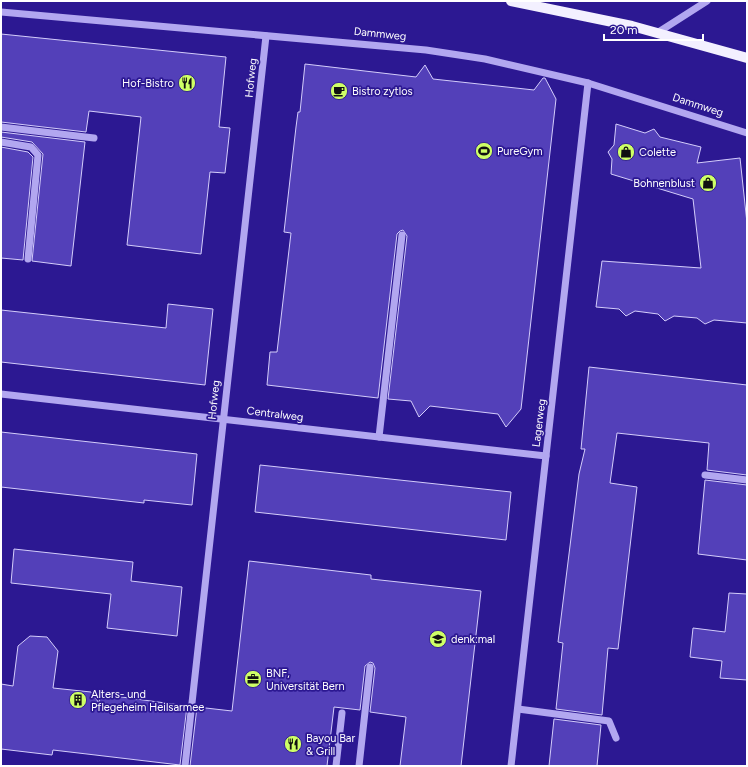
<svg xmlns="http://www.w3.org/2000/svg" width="748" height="767" font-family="Figtree,sans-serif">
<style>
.building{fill:#5340b9;stroke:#d4cdfb}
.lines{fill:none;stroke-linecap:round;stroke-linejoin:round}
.minor{stroke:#b2a7f0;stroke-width:7}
.major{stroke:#f3f0ff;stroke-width:10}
.labels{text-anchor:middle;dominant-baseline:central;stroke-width:3.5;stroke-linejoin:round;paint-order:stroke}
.street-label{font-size:11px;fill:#fff;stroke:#2c1892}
.poi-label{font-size:11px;fill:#fff;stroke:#2c1892;text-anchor:start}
</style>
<rect width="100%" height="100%" fill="#2c1892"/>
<!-- building -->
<g class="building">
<polygon points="1,34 226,57 219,127 230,128 225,173 210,172 201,254 127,245 141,117 89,111 86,132 1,122"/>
<polygon points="305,64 416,77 425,65 433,79 534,90 543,78 545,78 556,99 521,409 506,427 498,414 430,406 419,417 411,401 388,399 407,236 403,230 400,231 397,234 378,398 267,385 270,352 277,352 291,233 284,232 296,127 298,112 300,112"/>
<polygon points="616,124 645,133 654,129 660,137 701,147 697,163 740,158 747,223 747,323 714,320 705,324 697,318 674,316 665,321 658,314 635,311 626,316 619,309 596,307 602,261 701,268 693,199 611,174 612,159 608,152 614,145"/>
<polygon points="1,132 85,142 71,266 32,261 43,154 32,142 1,137"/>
<polygon points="1,147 28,152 33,157 23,260 1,258"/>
<polygon points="168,304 213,309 205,385 1,362 1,310 166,328"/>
<polygon points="589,367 747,385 747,475 707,470 709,443 617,433 610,483 637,487 618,649 608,648 602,715 556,709 563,643 558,642 579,474 585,449 581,449"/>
<polygon points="1,432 197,454 192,505 144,500 144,503 1,487"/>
<polygon points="260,465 511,492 506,540 255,512"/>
<polygon points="705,480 747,485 747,560 698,554"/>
<polygon points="14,549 133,562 131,581 182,587 177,636 107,628 111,594 11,583"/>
<polygon points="249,561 371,575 371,579 481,591 461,766 400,766 406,717 370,712 375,668 373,663 370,662 365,666 360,710 334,707 327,766 190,766 197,707 232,711"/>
<polygon points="729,593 747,594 747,680 720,678 722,661 690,657 693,628 725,632"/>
<polygon points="30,636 47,637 58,651 53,688 91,692 99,703 100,694 187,706 180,765 53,750 52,755 1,749 1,684 13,686 18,646"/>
<polygon points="554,719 601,725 597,766 549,766"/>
</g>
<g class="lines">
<!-- minor -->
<g class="minor">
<polyline points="1,12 426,50 485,59 588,83 747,133"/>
<polyline points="657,33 707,1"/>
<polyline points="1,127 94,138"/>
<polyline points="1,142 31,147 38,155 28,259"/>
<polyline points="1,394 546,456"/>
<polyline points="379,437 402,235"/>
<polyline points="705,475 747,480"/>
<polyline points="518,709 609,721 616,738"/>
<polyline points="185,766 266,36"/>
<polyline points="336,766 342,713"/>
<polyline points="359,766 370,667"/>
<polyline points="511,766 588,83"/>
</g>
<!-- major -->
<polyline class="major" points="511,1 632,26 747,58"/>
</g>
<!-- icons -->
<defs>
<symbol id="restaurant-disc" viewBox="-11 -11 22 22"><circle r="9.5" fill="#ceff66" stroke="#2c1892"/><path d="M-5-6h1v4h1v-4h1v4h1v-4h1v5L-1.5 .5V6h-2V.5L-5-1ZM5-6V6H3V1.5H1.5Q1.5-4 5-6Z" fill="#111"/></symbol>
<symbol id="cafe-disc" viewBox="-11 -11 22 22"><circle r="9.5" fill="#ceff66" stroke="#2c1892"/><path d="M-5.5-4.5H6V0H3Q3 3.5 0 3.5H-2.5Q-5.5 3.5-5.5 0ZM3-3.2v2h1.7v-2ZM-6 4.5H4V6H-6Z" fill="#111"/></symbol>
<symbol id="stadium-disc" viewBox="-11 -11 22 22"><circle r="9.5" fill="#ceff66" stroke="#2c1892"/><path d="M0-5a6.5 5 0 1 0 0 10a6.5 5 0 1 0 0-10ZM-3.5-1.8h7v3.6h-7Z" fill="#111"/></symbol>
<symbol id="shop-disc" viewBox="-11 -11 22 22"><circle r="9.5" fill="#ceff66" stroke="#2c1892"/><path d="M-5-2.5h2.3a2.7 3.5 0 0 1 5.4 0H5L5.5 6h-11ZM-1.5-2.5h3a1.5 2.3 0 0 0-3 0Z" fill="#111"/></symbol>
<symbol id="school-disc" viewBox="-11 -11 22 22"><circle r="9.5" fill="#ceff66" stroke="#2c1892"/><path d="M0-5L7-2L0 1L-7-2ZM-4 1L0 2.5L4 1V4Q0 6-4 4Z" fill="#111"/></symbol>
<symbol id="office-disc" viewBox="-11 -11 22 22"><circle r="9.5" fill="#ceff66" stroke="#2c1892"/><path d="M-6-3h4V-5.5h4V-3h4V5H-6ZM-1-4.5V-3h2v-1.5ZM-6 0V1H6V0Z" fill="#111"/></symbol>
<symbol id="building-disc" viewBox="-11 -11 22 22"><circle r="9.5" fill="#ceff66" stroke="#2c1892"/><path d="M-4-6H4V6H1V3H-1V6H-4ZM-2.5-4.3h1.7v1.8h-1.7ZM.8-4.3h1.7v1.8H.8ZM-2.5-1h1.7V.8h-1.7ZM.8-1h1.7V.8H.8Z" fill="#111"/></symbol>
</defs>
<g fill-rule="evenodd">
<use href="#restaurant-disc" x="177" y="73" width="20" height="20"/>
<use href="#cafe-disc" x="329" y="81" width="20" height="20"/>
<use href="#stadium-disc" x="474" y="141" width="20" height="20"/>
<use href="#shop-disc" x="616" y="142" width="20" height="20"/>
<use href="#shop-disc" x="698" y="173" width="20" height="20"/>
<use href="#school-disc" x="428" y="629" width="20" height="20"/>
<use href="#office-disc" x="243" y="669" width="20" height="20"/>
<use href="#building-disc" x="68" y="690" width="20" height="20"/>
<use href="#restaurant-disc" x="283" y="734" width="20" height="20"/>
</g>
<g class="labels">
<!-- street labels -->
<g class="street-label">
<text transform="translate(380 34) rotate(6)">Dammweg</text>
<text transform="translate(251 78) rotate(-84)">Hofweg</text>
<text transform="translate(698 105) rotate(18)">Dammweg</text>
<text transform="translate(214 400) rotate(-84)">Hofweg</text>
<text transform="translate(275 414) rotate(7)">Centralweg</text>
<text transform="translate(539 423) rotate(-83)">Lagerweg</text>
</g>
<!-- poi labels -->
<g class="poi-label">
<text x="174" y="83" text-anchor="end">Hof-Bistro</text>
<text x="352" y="91">Bistro zytlos</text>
<text x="497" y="151">PureGym</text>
<text x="639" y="152">Colette</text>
<text x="695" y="183" text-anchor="end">Bohnenblust</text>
<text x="451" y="639">denk:mal</text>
<text x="266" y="673">BNF,<tspan x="266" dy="13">Universität Bern</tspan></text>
<text x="91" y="694">Alters- und<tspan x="91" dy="13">Pflegeheim Heilsarmee</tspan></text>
<text x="306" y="738">Bayou Bar<tspan x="306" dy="13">&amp; Grill</tspan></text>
</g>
</g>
<!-- border -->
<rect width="748" height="767" fill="none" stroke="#ffffff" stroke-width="4"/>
<!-- scale -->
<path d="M604 34v6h99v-6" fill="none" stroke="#ffffff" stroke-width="2"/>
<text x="610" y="34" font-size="12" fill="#ffffff" stroke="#2c1892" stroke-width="3" paint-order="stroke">20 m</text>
</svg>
